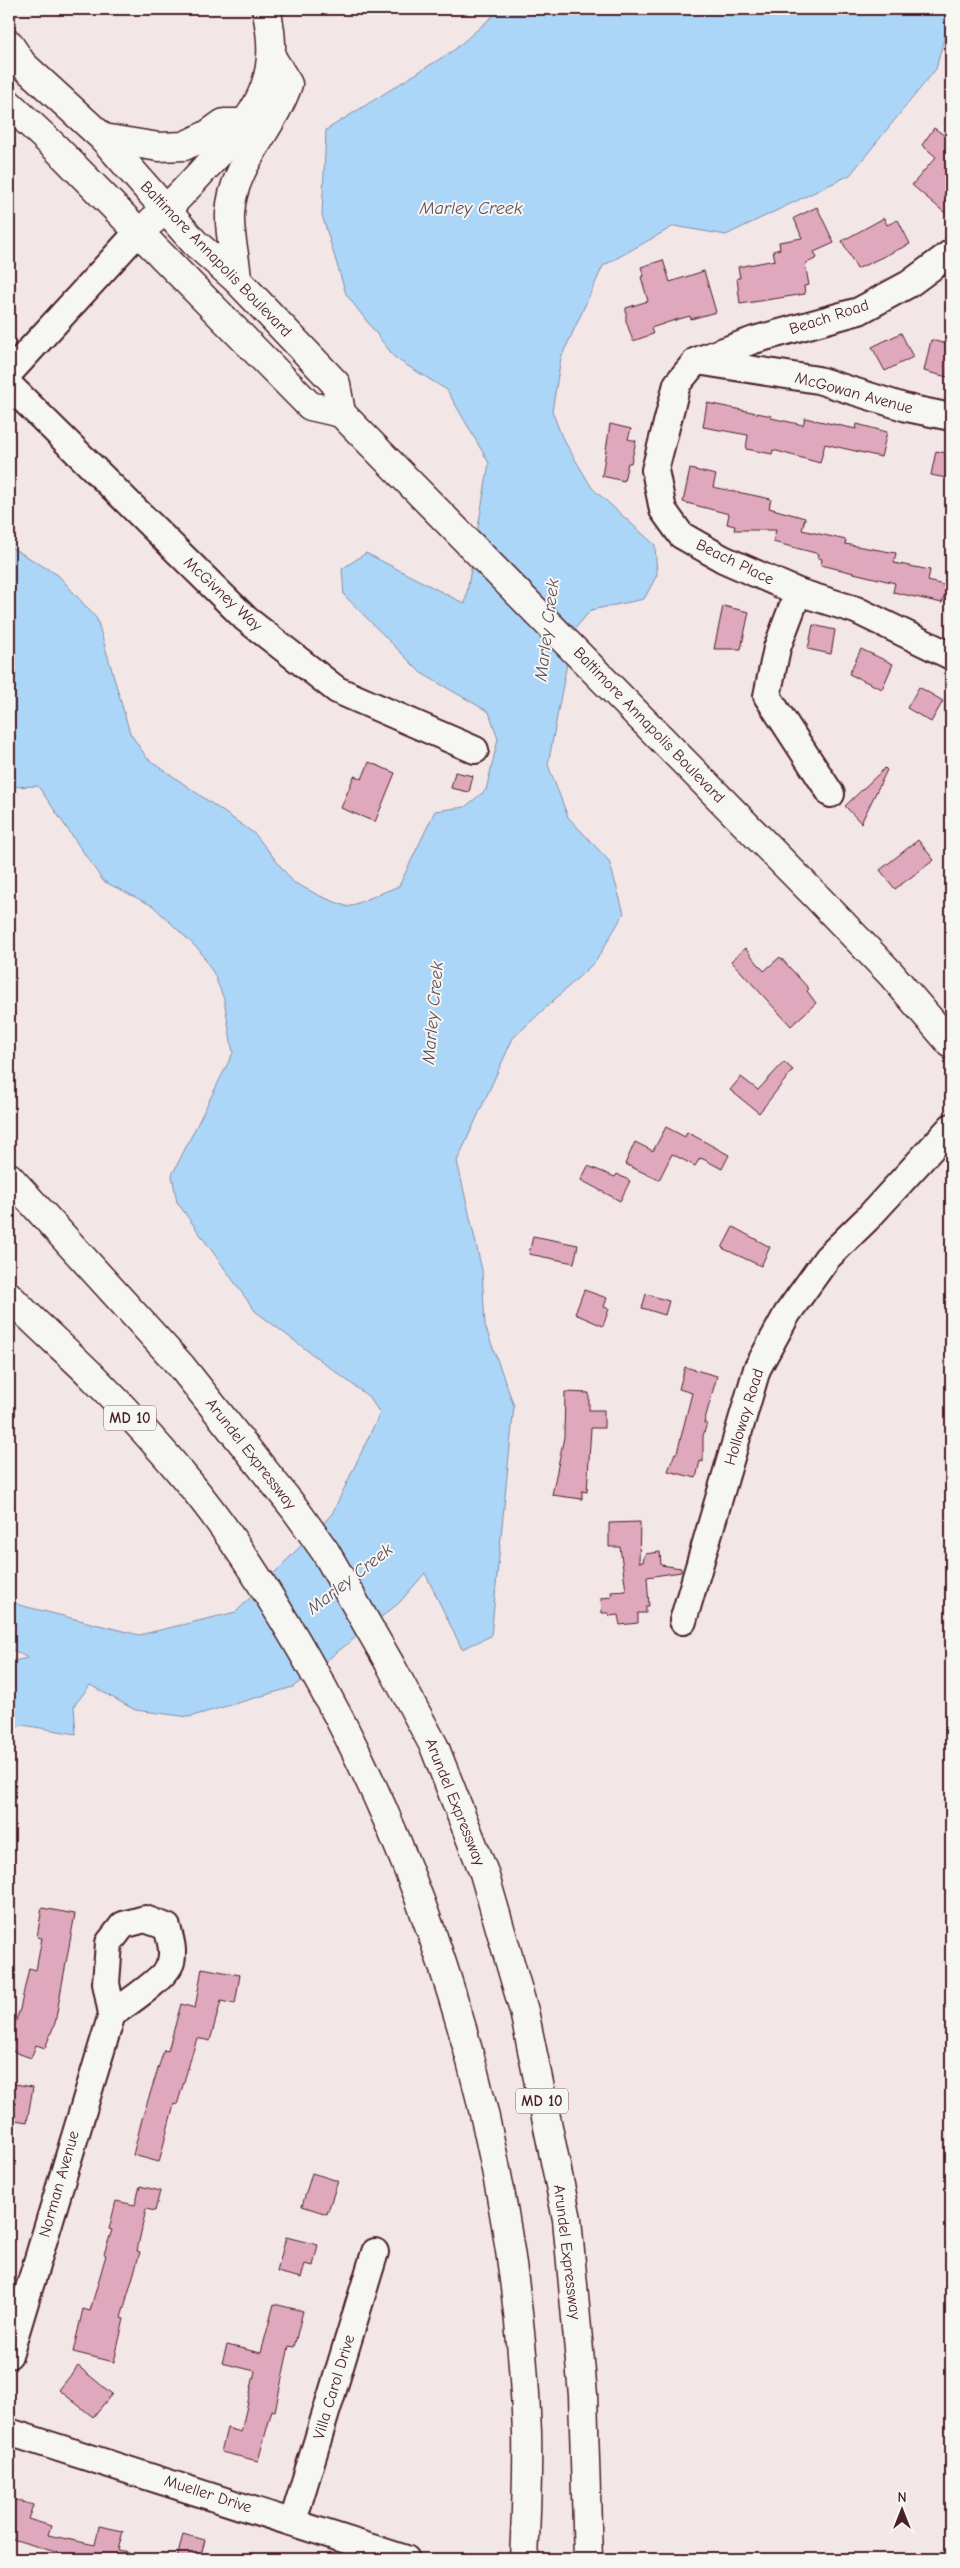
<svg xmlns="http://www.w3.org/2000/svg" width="960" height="2568" font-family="'Comic Neue',sans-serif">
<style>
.water{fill:#acd6f7;stroke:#858da5}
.building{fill:#e0a8bc;stroke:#4a1f2b}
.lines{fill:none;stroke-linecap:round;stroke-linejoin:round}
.minor-casing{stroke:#4a1f2b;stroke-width:30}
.major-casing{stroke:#4a1f2b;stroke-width:31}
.highway-casing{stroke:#4a1f2b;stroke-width:31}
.minor{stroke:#f6f6f2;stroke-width:26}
.major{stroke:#f6f6f2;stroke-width:28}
.highway{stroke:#f6f6f2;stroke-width:28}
.labels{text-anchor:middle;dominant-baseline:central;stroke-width:4;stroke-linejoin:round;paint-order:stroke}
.shield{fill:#f6f6f2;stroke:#7e6067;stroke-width:1}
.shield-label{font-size:15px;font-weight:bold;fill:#4a1f2b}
.street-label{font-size:16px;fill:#4a1f2b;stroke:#f6f6f2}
.water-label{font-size:18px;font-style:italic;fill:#624d5e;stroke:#f6f6f2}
</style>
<rect width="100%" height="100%" fill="#f2e6e7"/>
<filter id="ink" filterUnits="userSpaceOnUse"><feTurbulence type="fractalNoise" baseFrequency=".02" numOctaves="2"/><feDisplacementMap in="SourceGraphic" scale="10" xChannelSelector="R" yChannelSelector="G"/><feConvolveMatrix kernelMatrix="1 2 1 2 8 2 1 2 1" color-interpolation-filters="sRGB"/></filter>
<g filter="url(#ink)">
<!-- water -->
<polygon class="water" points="501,9 951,9 951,11 936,69 850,175 726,235 674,226 603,266 561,358 552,411 562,437 592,488 655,545 657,575 644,599 591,610 573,631 548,765 568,817 609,861 624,913 596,961 513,1038 457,1161 482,1270 485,1326 514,1406 491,1636 462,1649 425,1573 399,1603 293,1687 189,1717 135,1710 90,1685 74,1706 76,1734 23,1725 9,1729 9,1662 28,1658 9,1648 9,1599 19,1605 139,1635 236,1612 332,1514 380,1413 369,1397 255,1311 177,1202 172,1175 233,1053 224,999 214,974 200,951 153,906 103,881 38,786 9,787 9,546 58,575 97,619 130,733 147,758 255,834 293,882 320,896 348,907 399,886 435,811 465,807 486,790 498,739 489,712 421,673 344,595 342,569 366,553 465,604 489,463 447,390 395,358 346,294 322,215 326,130 454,50"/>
<!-- building -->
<g class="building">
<polygon points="934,128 951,140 951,218 912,185 936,157 922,145"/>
<polygon points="817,207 834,243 814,252 817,258 805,264 809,285 804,286 805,294 740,304 737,278 740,278 738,267 775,260 773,251 780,249 779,242 802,238 794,218"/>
<polygon points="884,218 887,225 898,220 910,244 857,269 842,241"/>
<polygon points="663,260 670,282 704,271 716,312 691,319 690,316 672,321 651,328 653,334 633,341 626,321 626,308 648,301 641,277 644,276 641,267"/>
<polygon points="901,333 913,357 885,371 872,347"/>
<polygon points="931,340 951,345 951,378 924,371"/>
<polygon points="707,403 772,416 771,418 803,425 805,418 856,429 857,424 887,432 881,457 825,444 820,463 773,450 772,454 746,449 748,435 703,427"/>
<polygon points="610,424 631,429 628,439 636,441 631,463 628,463 624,481 602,476"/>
<polygon points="936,451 951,454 951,479 931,475"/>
<polygon points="690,469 716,475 713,487 771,499 769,508 805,518 802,530 846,540 845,544 896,553 894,563 930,570 928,581 947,586 942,603 893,592 895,583 821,565 822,559 818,558 819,554 773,542 776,530 734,530 735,526 727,524 729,514 683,502"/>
<polygon points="723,606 749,612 741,649 714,649"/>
<polygon points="813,625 835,630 831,654 808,649"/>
<polygon points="861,649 893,664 882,689 849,674"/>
<polygon points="919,687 943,701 931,722 907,708"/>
<polygon points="369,762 395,773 375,822 341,808 354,776 362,779"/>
<polygon points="885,768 887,770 861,823 845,806"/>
<polygon points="455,772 473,776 469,792 451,788"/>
<polygon points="918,840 934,860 895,889 880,870"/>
<polygon points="745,948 764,971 780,957 809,989 807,991 816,1003 791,1026 731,961"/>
<polygon points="784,1062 793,1070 759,1113 730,1090 741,1077 758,1090"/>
<polygon points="666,1127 685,1137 687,1132 729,1155 722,1169 703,1159 700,1158 695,1166 672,1154 659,1180 625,1164 635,1142 653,1151"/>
<polygon points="588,1166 615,1177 617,1174 630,1181 620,1201 581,1180"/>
<polygon points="733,1227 770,1247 761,1266 722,1248"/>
<polygon points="533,1236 578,1245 574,1263 529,1254"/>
<polygon points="584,1290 607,1298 604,1307 609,1309 603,1326 575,1314"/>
<polygon points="646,1294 669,1301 665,1315 642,1308"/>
<polygon points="685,1367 717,1376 704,1423 707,1423 703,1436 703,1462 700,1461 696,1478 668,1471 675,1453 677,1453 692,1393 679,1389"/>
<polygon points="565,1392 589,1393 589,1410 604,1410 604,1428 591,1428 587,1492 582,1491 582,1499 552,1495 564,1437"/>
<polygon points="640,1522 639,1562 643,1562 645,1554 660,1552 661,1565 681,1568 681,1572 647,1577 649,1606 646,1606 646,1613 638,1613 638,1623 620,1625 618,1615 609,1616 609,1613 602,1613 601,1598 612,1597 611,1592 626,1591 620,1547 609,1547 609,1523"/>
<polygon points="42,1908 75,1914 55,2023 45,2048 36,2045 31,2058 9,2050 9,2040 20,2009 29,1968 36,1970 42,1938 37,1937"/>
<polygon points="202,1968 240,1975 235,2004 221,2001 210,2041 197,2038 177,2105 174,2104 159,2162 133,2155 142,2119 164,2050 168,2051 181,2004 195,2008"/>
<polygon points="9,2083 33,2087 27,2122 9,2119"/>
<polygon points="312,2173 338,2181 327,2214 302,2206"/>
<polygon points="140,2186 160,2191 155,2211 146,2209 137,2251 140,2252 121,2318 124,2319 114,2362 73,2352 83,2309 90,2311 106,2255 104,2254 112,2230 109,2229 116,2201 135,2205"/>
<polygon points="286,2237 318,2245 313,2266 305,2264 301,2278 277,2272"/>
<polygon points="274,2304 303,2311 294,2347 289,2346 275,2411 272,2410 258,2461 221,2452 227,2428 241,2432 255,2371 222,2363 227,2345 261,2353"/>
<polygon points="78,2366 112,2394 93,2417 59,2390"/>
<polygon points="9,2498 33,2505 28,2519 51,2526 48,2535 95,2545 99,2526 123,2531 118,2550 128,2552 127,2559 68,2559 69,2556 9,2538"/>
<polygon points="183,2534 205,2540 200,2559 177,2559"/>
</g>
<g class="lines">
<defs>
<g id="minor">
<polyline points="951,253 909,284 859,311 754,340 696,361 677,384 655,470 663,510 681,535 723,559 798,592 856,610 951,656"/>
<polyline points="697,361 818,380 907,408 951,417"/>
<polyline points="9,373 139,231"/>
<polyline points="9,385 246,619 337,690 475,750"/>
<polyline points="798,592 777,648 767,696 831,794"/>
<polyline points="683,1621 757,1369 787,1314 827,1258 867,1219 951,1127"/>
<path d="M9,2355L112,2014L106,1983L109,1943L123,1925L145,1919L167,1927C170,1939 174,1949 171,1962C167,1977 126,2004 112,2014"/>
<polyline points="9,2432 406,2559"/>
<polyline points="293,2521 375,2252"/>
</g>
<g id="major">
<polyline points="9,52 103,138 194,242 237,280 336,384 341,413"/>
<polyline points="9,104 56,148 310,406 341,413 817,897 891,974 951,1044"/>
<polyline points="103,138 159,147 184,146 207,135 224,123 247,123"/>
<path d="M152,221C172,205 189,186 206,167C254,117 284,83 266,9"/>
<path d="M237,280C236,258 229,236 230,214C232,166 273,129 288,84L272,58"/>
</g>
<g id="highway">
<polyline points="9,44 21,62"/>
<polyline points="9,1177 181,1366 295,1509 325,1551 391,1666 434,1746 484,1873 524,2011 567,2219 583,2395 588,2559"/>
<path d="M9,1296C35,1324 64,1348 91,1375C125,1409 160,1447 191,1485C234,1537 271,1597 305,1656C440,1890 516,2161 527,2432C528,2474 526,2517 524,2559"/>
</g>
</defs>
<!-- minor casing -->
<use href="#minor" class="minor-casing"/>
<!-- major casing -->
<use href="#major" class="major-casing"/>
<!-- highway casing -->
<use href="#highway" class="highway-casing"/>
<!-- minor -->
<use href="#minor" class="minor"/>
<!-- major -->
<use href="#major" class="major"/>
<!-- highway -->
<use href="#highway" class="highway"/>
</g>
</g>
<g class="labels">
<!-- shield labels -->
<g class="shield">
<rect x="104" y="1405.5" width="52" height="25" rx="4"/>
<rect x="516" y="2088.5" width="52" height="25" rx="4"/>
</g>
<g class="shield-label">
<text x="130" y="1418">MD 10</text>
<text x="542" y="2101">MD 10</text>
</g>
<!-- street labels -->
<g class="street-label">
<text transform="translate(216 259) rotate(46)">Baltimore Annapolis Boulevard</text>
<text transform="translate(829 317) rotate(-18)">Beach Road</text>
<text transform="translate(854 393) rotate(15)">McGowan Avenue</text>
<text transform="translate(735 562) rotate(26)">Beach Place</text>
<text transform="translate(223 594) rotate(43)">McGivney Way</text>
<text transform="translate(649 725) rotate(46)">Baltimore Annapolis Boulevard</text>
<text transform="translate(744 1417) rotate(-73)">Holloway Road</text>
<text transform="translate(251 1454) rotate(52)">Arundel Expressway</text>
<text transform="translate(455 1802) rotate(68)">Arundel Expressway</text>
<text transform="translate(59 2184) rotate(-74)">Norman Avenue</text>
<text transform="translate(567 2252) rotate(83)">Arundel Expressway</text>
<text transform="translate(334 2387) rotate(-73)">Villa Carol Drive</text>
<text transform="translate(208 2494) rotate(18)">Mueller Drive</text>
</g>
<!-- water labels -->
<g class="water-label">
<text x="471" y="208">Marley Creek</text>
<text transform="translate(547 630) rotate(-83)">Marley Creek</text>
<text transform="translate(433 1013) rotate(-85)">Marley Creek</text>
<text transform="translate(350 1579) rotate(-38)">Marley Creek</text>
</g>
</g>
<!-- margin -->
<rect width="960" height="2568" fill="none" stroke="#f6f6f2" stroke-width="30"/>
<rect x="15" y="15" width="930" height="2538" fill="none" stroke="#4a1f2b" stroke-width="2" filter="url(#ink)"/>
<!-- north arrow -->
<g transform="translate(902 2510)" stroke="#f6f6f2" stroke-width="4" paint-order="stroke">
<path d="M0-4L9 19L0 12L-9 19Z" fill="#4a1f2b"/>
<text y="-8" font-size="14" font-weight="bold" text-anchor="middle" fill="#4a1f2b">N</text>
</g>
</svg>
